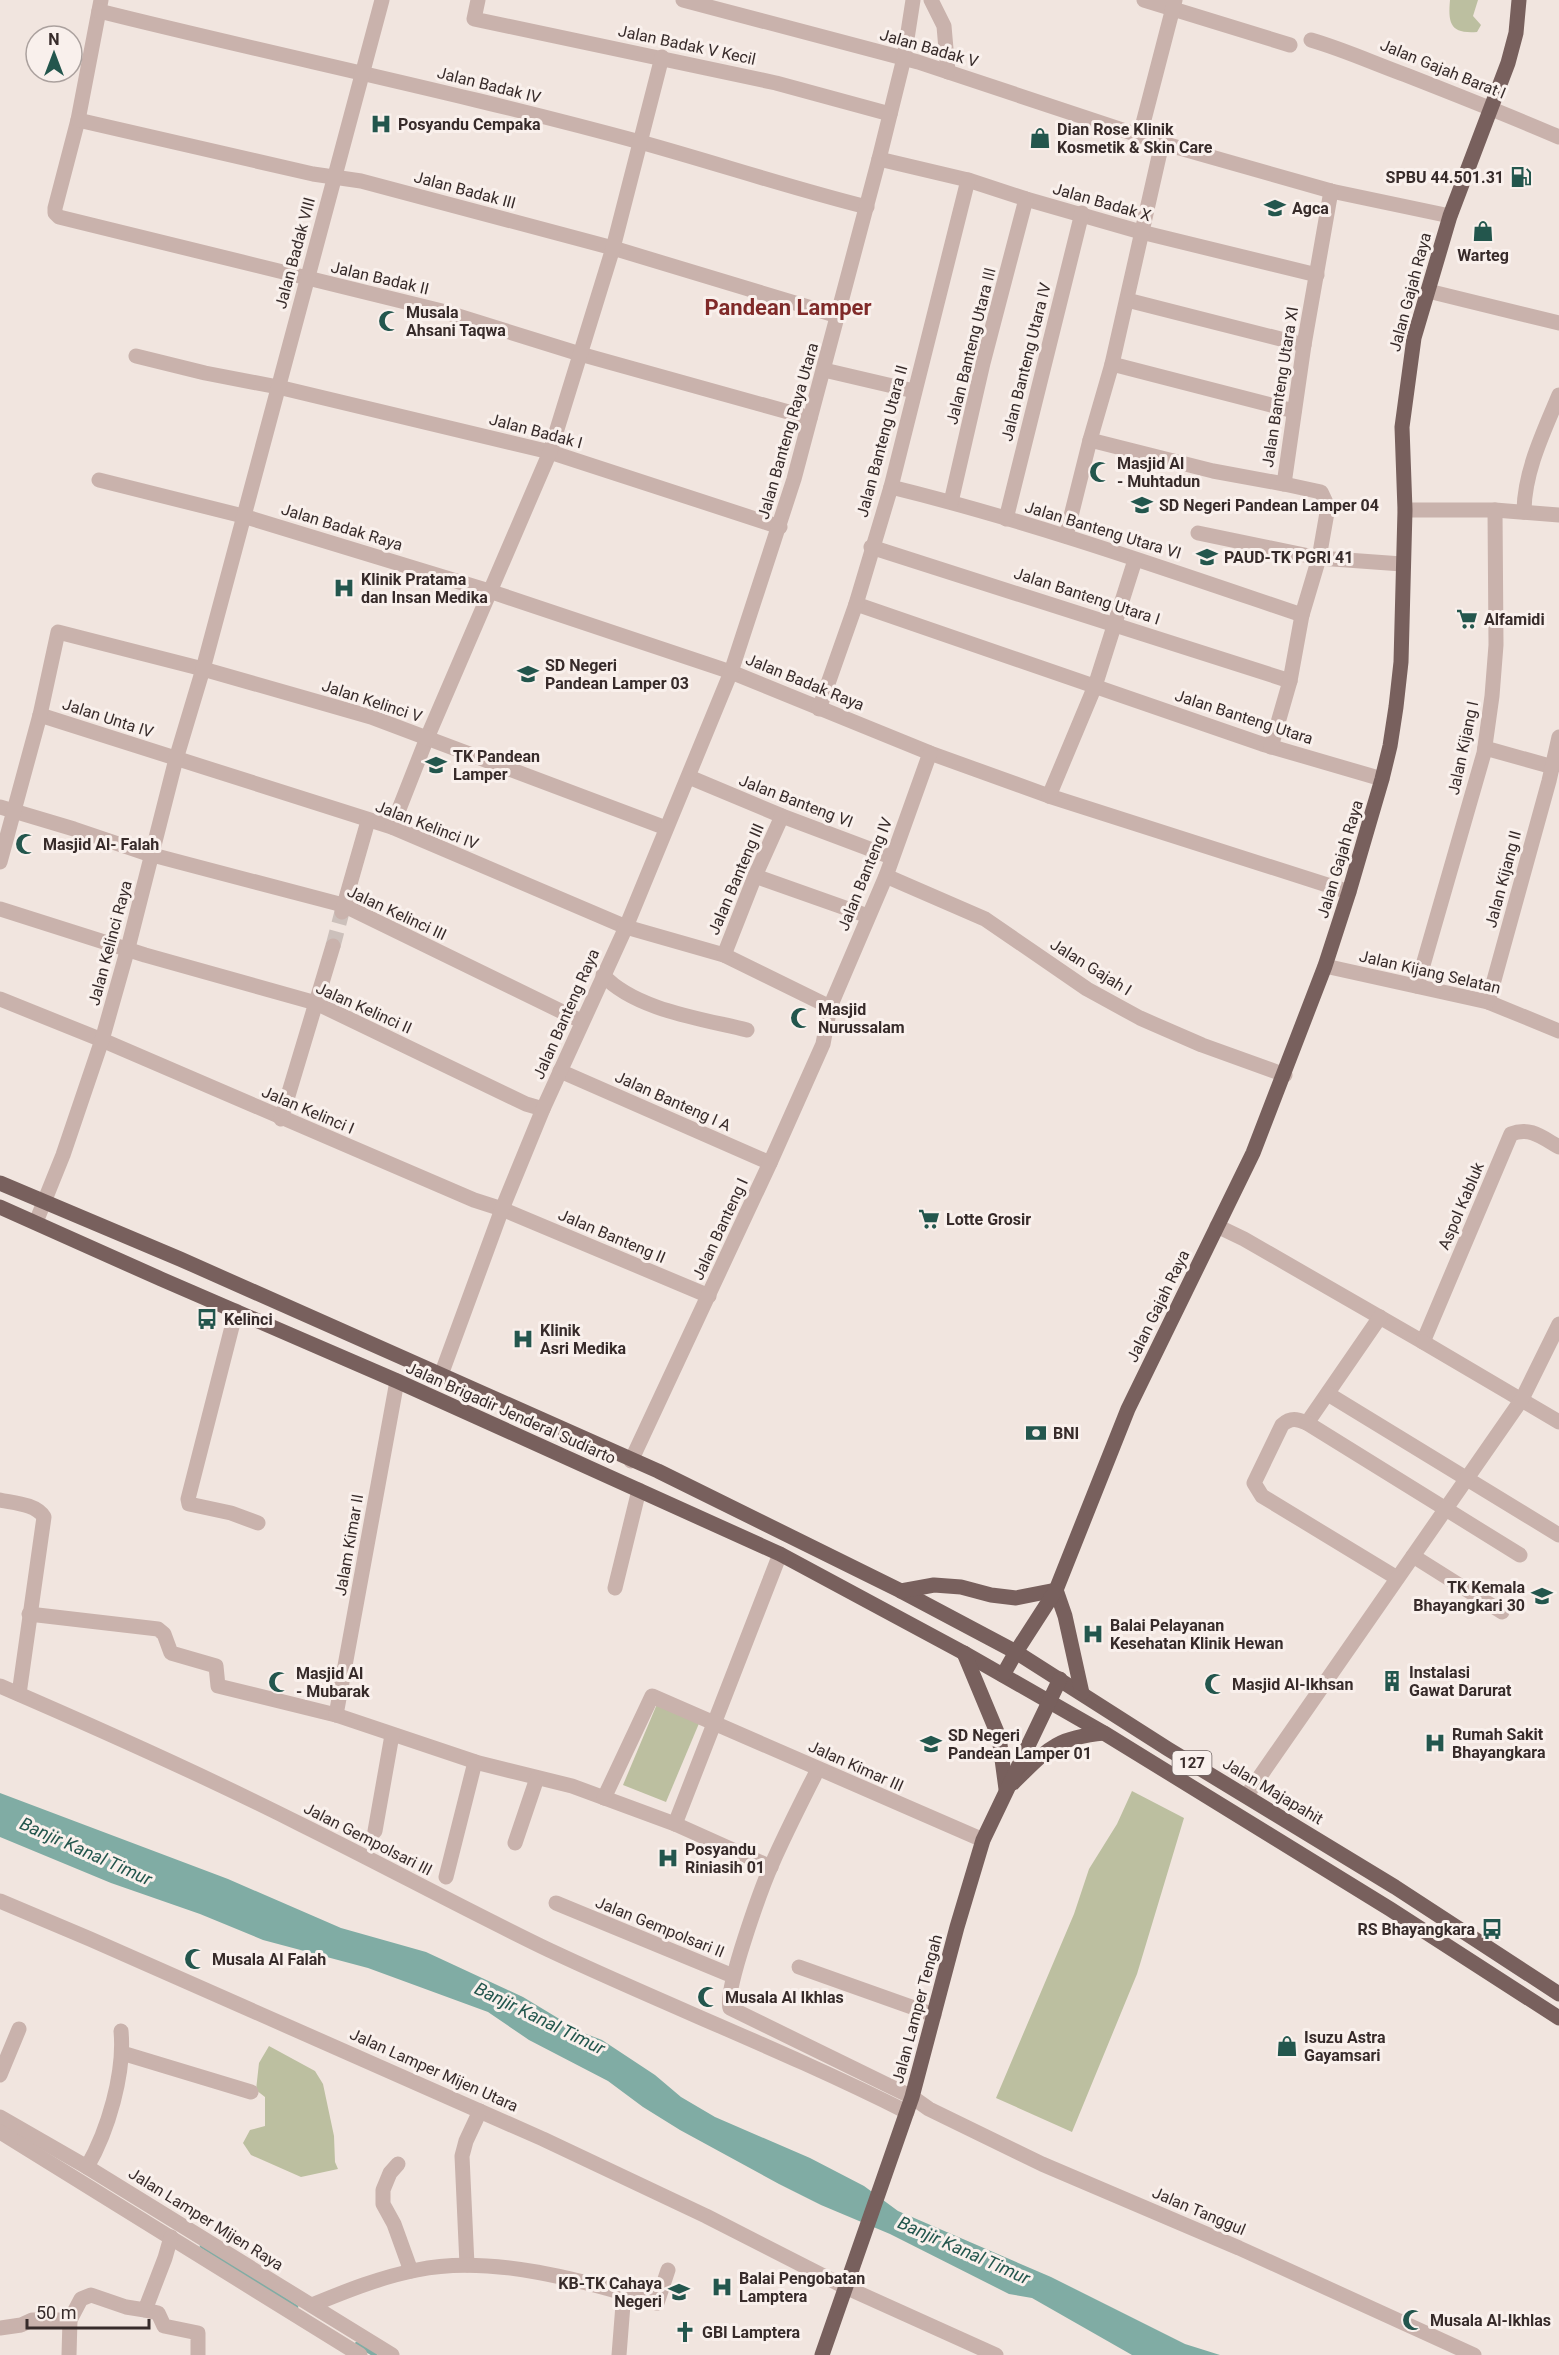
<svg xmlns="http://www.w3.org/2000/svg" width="1559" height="2355" font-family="Roboto,sans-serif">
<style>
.green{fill:#bcbfa0}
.water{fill:#80aca4}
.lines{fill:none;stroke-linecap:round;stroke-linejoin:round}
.stream{stroke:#80aca4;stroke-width:4.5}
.minor-tunnel{stroke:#ccc0bb;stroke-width:15;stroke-dasharray:15 8;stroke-linecap:butt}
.minor{stroke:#c9b2ac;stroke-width:15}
.major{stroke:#78605d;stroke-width:15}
.labels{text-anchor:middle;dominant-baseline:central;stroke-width:6;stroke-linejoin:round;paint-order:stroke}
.shield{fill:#f9f0ec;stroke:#716664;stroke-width:1.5}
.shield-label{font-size:15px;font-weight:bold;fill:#372b2a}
.street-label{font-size:16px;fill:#372b2a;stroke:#f9f0ec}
.poi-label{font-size:16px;font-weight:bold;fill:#372b2a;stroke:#f9f0ec;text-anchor:start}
.water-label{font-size:18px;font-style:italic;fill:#23564d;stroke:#f9f0ec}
.district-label{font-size:22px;font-weight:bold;fill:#802a29;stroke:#f9f0ec}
</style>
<rect width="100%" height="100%" fill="#f1e5df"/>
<!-- green -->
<g class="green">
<path d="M1450,0H1478L1473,16L1481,25L1477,32C1450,34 1448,23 1450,0Z"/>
<polygon points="657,1704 700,1721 666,1802 623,1785"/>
<polygon points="1132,1791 1184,1818 1137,1974 1072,2132 996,2098 1074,1914 1089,1869 1117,1824"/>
<polygon points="269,2046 315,2071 323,2084 334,2136 335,2162 338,2169 301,2177 251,2155 243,2143 250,2130 265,2126 265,2097 256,2090 259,2063"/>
</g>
<!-- water -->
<polygon class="water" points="0,1793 228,1879 341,1928 426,1952 523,1997 581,2032 602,2040 655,2075 681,2097 715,2117 810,2158 864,2186 898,2211 1051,2277 1185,2344 1220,2355 1132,2355 1032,2298 1009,2294 890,2234 821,2205 779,2184 680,2130 643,2107 608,2081 529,2040 488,2012 368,1968 263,1940 200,1914 111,1883 0,1837"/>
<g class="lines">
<!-- stream -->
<g class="stream">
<polyline points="202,2246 296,2307"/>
<polyline points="357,2344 375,2355"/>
</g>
<!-- minor-tunnel -->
<polyline class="minor-tunnel" points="333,946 342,912"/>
<!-- minor -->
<g class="minor">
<polyline points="101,0 78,120 55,208 55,213 59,217 442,311 580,354 810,418"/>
<polyline points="478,0 474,19 776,83 890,114"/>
<polyline points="683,0 918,62 1162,143 1331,191 1450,216"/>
<polyline points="931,0 944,26 948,72"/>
<polyline points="1144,0 1290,45"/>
<path d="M99,11C279,56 461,93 640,142C716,163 791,188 867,207"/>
<path d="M1311,40C1345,50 1373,63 1406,75C1457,95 1508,115 1559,137"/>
<polyline points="78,120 313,174 361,181 613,248 838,316"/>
<polyline points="1140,135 1175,0"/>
<polyline points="879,159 968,180 1026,199 1141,232 1317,275"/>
<polyline points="1428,291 1559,323"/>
<polyline points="1127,300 1304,345"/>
<polyline points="136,356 205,373 278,387 550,452 780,527"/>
<polyline points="1112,364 1294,411"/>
<polyline points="824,370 914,391"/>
<polyline points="1090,440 1213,471 1284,484"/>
<polyline points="99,480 243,516 489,591 731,672 930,753 1049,796 1349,892"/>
<path d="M891,487C1030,521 1166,569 1302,615"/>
<polyline points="951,502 983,363 1026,199"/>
<polyline points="1405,510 1495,510 1559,515"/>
<path d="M1524,512C1524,472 1544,431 1559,395"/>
<polyline points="1006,519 1082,213"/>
<polyline points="1198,533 1319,558 1402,564"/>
<polyline points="1066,536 1090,440 1112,364 1162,143"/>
<polyline points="871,547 1290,681"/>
<polyline points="856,604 1262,744 1382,779"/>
<polyline points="819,709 856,604 891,487 968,180"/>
<polyline points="40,715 392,827 626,927 724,955 830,1007"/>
<polyline points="1271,747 1290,681 1302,615 1319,558 1328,507 1321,492 1284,484 1304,345 1331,191"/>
<polyline points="1485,748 1553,767"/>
<polyline points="689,777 782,816 891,857"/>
<polyline points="1049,796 1095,686 1135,560"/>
<polyline points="0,807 74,829 145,853 343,905 581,1021"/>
<polyline points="392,827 427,738 550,452 613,248 662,57"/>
<polyline points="0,862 40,715 58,632 203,669 371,717 666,828"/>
<polyline points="755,876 868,916"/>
<polyline points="886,876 985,919 1087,989 1140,1018 1202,1045 1285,1075"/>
<polyline points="0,909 145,955 316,1003 526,1104 543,1109"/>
<polyline points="342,912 368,821"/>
<polyline points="724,955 755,876 782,816"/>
<polyline points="1325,966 1488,1002 1559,1031"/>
<path d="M603,975C635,1010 703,1019 747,1030"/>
<polyline points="1417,986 1484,753 1492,696 1496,645 1495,510"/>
<polyline points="0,999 102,1040 474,1200 502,1209 709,1296"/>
<polyline points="1488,1002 1549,781 1559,737"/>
<polyline points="560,1071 770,1163"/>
<polyline points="281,1119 333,946"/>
<polyline points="36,1222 63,1155 102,1040 128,948 176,759 203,669 382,0"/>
<path d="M1217,1226L1244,1239L1423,1342L1511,1134C1530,1126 1543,1138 1559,1147"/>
<polyline points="236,1311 188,1499 189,1504 231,1513 258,1523"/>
<path d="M1380,1317L1307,1423C1297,1419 1291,1417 1282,1425L1254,1483L1262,1496L1397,1578"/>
<polyline points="1423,1342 1559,1422"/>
<polyline points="441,1375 502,1209 543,1109 626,927 731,672 794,479 879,159 904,58 913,0"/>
<polyline points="1328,1394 1559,1535"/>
<polyline points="1307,1423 1520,1555"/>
<polyline points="631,1461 770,1163 823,1044 830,1007 886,876 930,753"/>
<path d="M0,1500C14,1503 36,1504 44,1517L19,1694"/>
<polyline points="1413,1556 1502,1612"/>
<polyline points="615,1588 639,1490"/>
<polyline points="29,1614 158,1629 164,1634 171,1653 216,1666 218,1686 336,1715 479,1763 572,1786 675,1824 771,1867"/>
<path d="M0,1686C102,1730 203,1775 302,1825C385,1866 466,1910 549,1950C668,2006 790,2053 907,2112"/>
<polyline points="336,1715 397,1381"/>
<path d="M818,1769C802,1801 786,1832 772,1864C763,1884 723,1993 730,2008L912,2097L929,2109L1042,2164L1239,2248L1474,2355"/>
<polyline points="1247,1795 1522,1399 1559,1324"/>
<polyline points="604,1798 652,1696 983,1840"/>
<polyline points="675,1824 780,1554"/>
<polyline points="375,1831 392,1735"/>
<polyline points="515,1843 537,1778"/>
<polyline points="446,1877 475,1762"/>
<polyline points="0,1901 90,1939 543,2139 706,2216 845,2287 996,2355"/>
<polyline points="556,1903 733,1976"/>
<polyline points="799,1967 934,2015"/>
<polyline points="122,2053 251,2092"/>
<polyline points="0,2075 19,2029"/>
<polyline points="0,2117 87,2167 392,2355"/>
<polyline points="0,2132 360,2355"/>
<polyline points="398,2164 390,2173 383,2190 383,2204 394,2224 411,2271"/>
<path d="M87,2167C108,2131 125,2073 121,2031"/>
<polyline points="467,2265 462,2156 466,2141 480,2111"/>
<path d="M312,2305C346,2291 381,2277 417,2270C490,2254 586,2281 657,2303L668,2270"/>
<polyline points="145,2310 158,2313 164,2326 198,2333 198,2355"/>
<polyline points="0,2328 21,2325 32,2320 70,2320 81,2299 91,2295 126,2307 145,2310 165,2258 171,2237"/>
<polyline points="69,2355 70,2320"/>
<polyline points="619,2355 624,2292"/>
</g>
<!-- major -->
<g class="major">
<polyline points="0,1183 180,1259 658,1471 901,1591 1016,1652 1168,1749 1395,1887 1559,1994"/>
<polyline points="0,1207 161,1279 397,1381 780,1554 964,1653 1104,1733 1390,1909 1559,2018"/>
<polyline points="901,1591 934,1585 961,1587 991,1595 1016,1598 1056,1590 1065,1616 1082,1693"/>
<polyline points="964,1653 999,1737 1006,1789"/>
<polyline points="1003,1675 1016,1652 1056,1590 1128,1409 1253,1153 1325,966 1349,892 1382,779 1390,746 1396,707 1401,662 1405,510 1402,427 1414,338 1450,216 1508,63 1516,33 1519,0"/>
<path d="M1013,1783C1047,1750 1054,1738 1104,1733"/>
<polyline points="822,2355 912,2097 957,1927 983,1840 1060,1679"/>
</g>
</g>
<!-- icons -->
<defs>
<symbol id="hospital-bare" viewBox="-9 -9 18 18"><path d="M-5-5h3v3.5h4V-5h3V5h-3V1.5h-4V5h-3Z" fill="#23564d" stroke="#f9f0ec" stroke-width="2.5" paint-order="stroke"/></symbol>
<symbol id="shop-bare" viewBox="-9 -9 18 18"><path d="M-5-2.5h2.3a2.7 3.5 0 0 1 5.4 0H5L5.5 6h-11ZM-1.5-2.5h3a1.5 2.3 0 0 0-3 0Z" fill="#23564d" stroke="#f9f0ec" stroke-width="2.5" paint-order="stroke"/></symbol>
<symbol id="fuel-bare" viewBox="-9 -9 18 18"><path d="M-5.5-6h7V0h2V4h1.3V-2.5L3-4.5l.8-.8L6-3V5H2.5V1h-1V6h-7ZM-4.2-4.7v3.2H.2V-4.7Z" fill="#23564d" stroke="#f9f0ec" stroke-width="2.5" paint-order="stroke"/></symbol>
<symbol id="school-bare" viewBox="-9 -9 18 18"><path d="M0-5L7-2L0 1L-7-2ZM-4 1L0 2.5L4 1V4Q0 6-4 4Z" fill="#23564d" stroke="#f9f0ec" stroke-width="2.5" paint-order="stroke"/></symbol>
<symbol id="mosque-bare" viewBox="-9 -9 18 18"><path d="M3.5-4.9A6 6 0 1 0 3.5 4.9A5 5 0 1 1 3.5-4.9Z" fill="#23564d" stroke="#f9f0ec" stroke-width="2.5" paint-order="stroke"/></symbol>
<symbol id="supermarket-bare" viewBox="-9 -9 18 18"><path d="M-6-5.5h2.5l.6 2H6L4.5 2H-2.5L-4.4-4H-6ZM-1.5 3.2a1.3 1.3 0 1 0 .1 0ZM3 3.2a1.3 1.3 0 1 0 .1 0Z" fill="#23564d" stroke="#f9f0ec" stroke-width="2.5" paint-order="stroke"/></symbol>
<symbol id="bus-bare" viewBox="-9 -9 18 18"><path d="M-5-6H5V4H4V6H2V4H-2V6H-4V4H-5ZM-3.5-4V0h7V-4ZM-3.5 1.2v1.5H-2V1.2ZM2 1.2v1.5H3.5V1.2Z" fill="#23564d" stroke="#f9f0ec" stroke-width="2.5" paint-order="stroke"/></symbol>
<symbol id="bank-bare" viewBox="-9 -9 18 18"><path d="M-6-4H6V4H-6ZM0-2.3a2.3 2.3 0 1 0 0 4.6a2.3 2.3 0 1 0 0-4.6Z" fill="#23564d" stroke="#f9f0ec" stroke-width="2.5" paint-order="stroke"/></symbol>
<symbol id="building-bare" viewBox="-9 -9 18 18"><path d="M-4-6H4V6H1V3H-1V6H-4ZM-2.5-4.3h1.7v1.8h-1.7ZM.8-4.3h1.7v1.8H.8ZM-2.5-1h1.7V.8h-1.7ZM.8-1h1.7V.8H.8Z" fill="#23564d" stroke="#f9f0ec" stroke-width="2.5" paint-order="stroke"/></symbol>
<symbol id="church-bare" viewBox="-9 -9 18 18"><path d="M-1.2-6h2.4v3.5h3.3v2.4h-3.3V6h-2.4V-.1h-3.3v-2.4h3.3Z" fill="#23564d" stroke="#f9f0ec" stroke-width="2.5" paint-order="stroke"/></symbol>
</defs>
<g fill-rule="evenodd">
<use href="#hospital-bare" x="366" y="109" width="30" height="30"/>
<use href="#shop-bare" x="1025" y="123" width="30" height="30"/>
<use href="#fuel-bare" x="1506" y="162" width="30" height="30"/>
<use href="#school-bare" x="1260" y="193" width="30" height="30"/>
<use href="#shop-bare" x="1468" y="216" width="30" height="30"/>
<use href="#mosque-bare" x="374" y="306" width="30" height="30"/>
<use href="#mosque-bare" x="1085" y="457" width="30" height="30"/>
<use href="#school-bare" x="1127" y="490" width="30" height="30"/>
<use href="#school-bare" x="1192" y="542" width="30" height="30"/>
<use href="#hospital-bare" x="329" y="573" width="30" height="30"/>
<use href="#supermarket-bare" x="1452" y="604" width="30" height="30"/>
<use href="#school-bare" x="513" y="659" width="30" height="30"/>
<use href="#school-bare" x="421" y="750" width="30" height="30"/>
<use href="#mosque-bare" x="11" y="829" width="30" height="30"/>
<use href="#mosque-bare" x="786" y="1003" width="30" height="30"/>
<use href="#supermarket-bare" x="914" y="1204" width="30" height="30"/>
<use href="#bus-bare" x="192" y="1304" width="30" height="30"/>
<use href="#hospital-bare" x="508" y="1324" width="30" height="30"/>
<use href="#bank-bare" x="1021" y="1418" width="30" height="30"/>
<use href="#school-bare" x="1527" y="1581" width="30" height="30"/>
<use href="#hospital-bare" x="1078" y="1619" width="30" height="30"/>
<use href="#building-bare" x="1377" y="1666" width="30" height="30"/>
<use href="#mosque-bare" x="264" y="1667" width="30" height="30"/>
<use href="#mosque-bare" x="1200" y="1669" width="30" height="30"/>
<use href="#hospital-bare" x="1420" y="1728" width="30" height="30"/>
<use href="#school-bare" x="916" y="1729" width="30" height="30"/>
<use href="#hospital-bare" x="653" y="1843" width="30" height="30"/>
<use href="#bus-bare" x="1477" y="1914" width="30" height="30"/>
<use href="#mosque-bare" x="180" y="1944" width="30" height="30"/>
<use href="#mosque-bare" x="693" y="1982" width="30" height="30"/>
<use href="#shop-bare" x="1272" y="2031" width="30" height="30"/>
<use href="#hospital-bare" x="707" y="2272" width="30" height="30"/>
<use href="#school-bare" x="664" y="2277" width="30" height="30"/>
<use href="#mosque-bare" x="1398" y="2305" width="30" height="30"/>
<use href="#church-bare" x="670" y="2317" width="30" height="30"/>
</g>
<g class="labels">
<!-- shield labels -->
<rect class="shield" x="1172.5" y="1751" width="39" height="24" rx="4.5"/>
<g class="shield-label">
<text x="1192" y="1763">127</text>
</g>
<!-- street labels -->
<g class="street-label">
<text transform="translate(687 45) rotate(12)">Jalan Badak V Kecil</text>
<text transform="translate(929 48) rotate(16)">Jalan Badak V</text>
<text transform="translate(1443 69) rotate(22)">Jalan Gajah Barat I</text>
<text transform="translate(489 85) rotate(14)">Jalan Badak IV</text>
<text transform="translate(465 190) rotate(15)">Jalan Badak III</text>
<text transform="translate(1102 202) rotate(16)">Jalan Badak X</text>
<text transform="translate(295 253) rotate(-75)">Jalan Badak VIII</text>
<text transform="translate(380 278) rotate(13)">Jalan Badak II</text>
<text transform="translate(1410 292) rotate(-75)">Jalan Gajah Raya</text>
<text transform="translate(971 346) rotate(-76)">Jalan Banteng Utara III</text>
<text transform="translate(1026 362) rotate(-76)">Jalan Banteng Utara IV</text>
<text transform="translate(1280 387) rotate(-81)">Jalan Banteng Utara XI</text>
<text transform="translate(536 431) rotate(15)">Jalan Badak I</text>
<text transform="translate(788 431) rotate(-74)">Jalan Banteng Raya Utara</text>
<text transform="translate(882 441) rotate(-75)">Jalan Banteng Utara II</text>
<text transform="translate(342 527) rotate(17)">Jalan Badak Raya</text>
<text transform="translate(1103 530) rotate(17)">Jalan Banteng Utara VI</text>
<text transform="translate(1087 596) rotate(18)">Jalan Banteng Utara I</text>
<text transform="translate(805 682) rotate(22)">Jalan Badak Raya</text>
<text transform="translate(372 701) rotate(18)">Jalan Kelinci V</text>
<text transform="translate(1244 717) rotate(18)">Jalan Banteng Utara</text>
<text transform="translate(108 718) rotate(18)">Jalan Unta IV</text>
<text transform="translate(1463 748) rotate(-78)">Jalan Kijang I</text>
<text transform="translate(796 801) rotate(21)">Jalan Banteng VI</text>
<text transform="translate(427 825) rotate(21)">Jalan Kelinci IV</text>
<text transform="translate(1340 859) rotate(-73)">Jalan Gajah Raya</text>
<text transform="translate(865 874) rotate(-68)">Jalan Banteng IV</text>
<text transform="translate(736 879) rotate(-67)">Jalan Banteng III</text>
<text transform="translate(1503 879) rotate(-75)">Jalan Kijang II</text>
<text transform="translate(397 913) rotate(25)">Jalan Kelinci III</text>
<text transform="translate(110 943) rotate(-75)">Jalan Kelinci Raya</text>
<text transform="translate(1091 967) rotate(32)">Jalan Gajah I</text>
<text transform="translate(1430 972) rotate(13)">Jalan Kijang Selatan</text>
<text transform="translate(364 1008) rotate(24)">Jalan Kelinci II</text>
<text transform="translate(566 1014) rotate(-66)">Jalan Banteng Raya</text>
<text transform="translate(673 1101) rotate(24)">Jalan Banteng I A</text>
<text transform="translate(308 1110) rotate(23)">Jalan Kelinci I</text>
<text transform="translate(1461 1206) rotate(-67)">Aspol Kabluk</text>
<text transform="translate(720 1229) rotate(-65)">Jalan Banteng I</text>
<text transform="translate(612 1236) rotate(23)">Jalan Banteng II</text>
<text transform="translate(1158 1306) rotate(-64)">Jalan Gajah Raya</text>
<text transform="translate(511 1413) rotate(24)">Jalan Brigadir Jenderal Sudiarto</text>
<text transform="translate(349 1545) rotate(-80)">Jalam Kimar II</text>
<text transform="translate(856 1766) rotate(24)">Jalan Kimar III</text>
<text transform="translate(1273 1791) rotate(31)">Jalan Majapahit</text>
<text transform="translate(368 1839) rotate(27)">Jalan Gempolsari III</text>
<text transform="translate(660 1927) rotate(22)">Jalan Gempolsari II</text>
<text transform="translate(917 2009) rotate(-75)">Jalan Lamper Tengah</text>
<text transform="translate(434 2070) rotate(24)">Jalan Lamper Mijen Utara</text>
<text transform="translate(1199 2211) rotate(23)">Jalan Tanggul</text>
<text transform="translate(206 2219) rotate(32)">Jalan Lamper Mijen Raya</text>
</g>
<!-- poi labels -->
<g class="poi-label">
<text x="398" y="124">Posyandu Cempaka</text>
<text x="1057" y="129">Dian Rose Klinik<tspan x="1057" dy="18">Kosmetik &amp; Skin Care</tspan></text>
<text x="1504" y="177" text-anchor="end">SPBU 44.501.31</text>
<text x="1292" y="208">Agca</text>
<text x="1483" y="255" text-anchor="middle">Warteg</text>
<text x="406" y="312">Musala<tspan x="406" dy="18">Ahsani Taqwa</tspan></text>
<text x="1117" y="463">Masjid Al<tspan x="1117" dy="18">- Muhtadun</tspan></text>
<text x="1159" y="505">SD Negeri Pandean Lamper 04</text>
<text x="1224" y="557">PAUD-TK PGRI 41</text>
<text x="361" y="579">Klinik Pratama<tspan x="361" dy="18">dan Insan Medika</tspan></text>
<text x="1484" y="619">Alfamidi</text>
<text x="545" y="665">SD Negeri<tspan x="545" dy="18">Pandean Lamper 03</tspan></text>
<text x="453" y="756">TK Pandean<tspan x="453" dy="18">Lamper</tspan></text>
<text x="43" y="844">Masjid Al- Falah</text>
<text x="818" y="1009">Masjid<tspan x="818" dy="18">Nurussalam</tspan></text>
<text x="946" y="1219">Lotte Grosir</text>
<text x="224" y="1319">Kelinci</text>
<text x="540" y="1330">Klinik<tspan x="540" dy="18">Asri Medika</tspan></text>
<text x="1053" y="1433">BNI</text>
<text x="1525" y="1587" text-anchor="end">TK Kemala<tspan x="1525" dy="18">Bhayangkari 30</tspan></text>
<text x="1110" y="1625">Balai Pelayanan<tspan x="1110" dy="18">Kesehatan Klinik Hewan</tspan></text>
<text x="1409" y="1672">Instalasi<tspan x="1409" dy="18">Gawat Darurat</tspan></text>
<text x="296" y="1673">Masjid Al<tspan x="296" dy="18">- Mubarak</tspan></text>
<text x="1232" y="1684">Masjid Al-Ikhsan</text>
<text x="1452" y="1734">Rumah Sakit<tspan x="1452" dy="18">Bhayangkara</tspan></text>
<text x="948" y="1735">SD Negeri<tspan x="948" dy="18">Pandean Lamper 01</tspan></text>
<text x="685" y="1849">Posyandu<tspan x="685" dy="18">Riniasih 01</tspan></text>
<text x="1475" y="1929" text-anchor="end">RS Bhayangkara</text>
<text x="212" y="1959">Musala Al Falah</text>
<text x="725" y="1997">Musala Al Ikhlas</text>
<text x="1304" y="2037">Isuzu Astra<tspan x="1304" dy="18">Gayamsari</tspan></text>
<text x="739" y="2278">Balai Pengobatan<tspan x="739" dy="18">Lamptera</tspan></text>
<text x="662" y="2283" text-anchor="end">KB-TK Cahaya<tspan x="662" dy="18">Negeri</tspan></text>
<text x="1430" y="2320">Musala Al-Ikhlas</text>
<text x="702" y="2332">GBI Lamptera</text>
</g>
<!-- water labels -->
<g class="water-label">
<text transform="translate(86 1851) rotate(24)">Banjir Kanal Timur</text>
<text transform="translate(540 2018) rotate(26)">Banjir Kanal Timur</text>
<text transform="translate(964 2250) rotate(24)">Banjir Kanal Timur</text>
</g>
<!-- district labels -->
<g class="district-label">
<text x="788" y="307">Pandean Lamper</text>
</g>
</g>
<!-- north arrow -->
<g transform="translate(54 54)"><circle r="28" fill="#f9f0ec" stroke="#aba19e" stroke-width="1.5"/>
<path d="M0-4.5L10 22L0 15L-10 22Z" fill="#23564d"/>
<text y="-9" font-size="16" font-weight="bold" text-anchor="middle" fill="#372b2a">N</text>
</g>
<!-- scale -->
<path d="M27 2319v9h122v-9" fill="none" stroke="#372b2a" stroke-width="3"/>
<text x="36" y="2319" font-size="18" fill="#372b2a" stroke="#f9f0ec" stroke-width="4.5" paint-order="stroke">50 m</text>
</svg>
